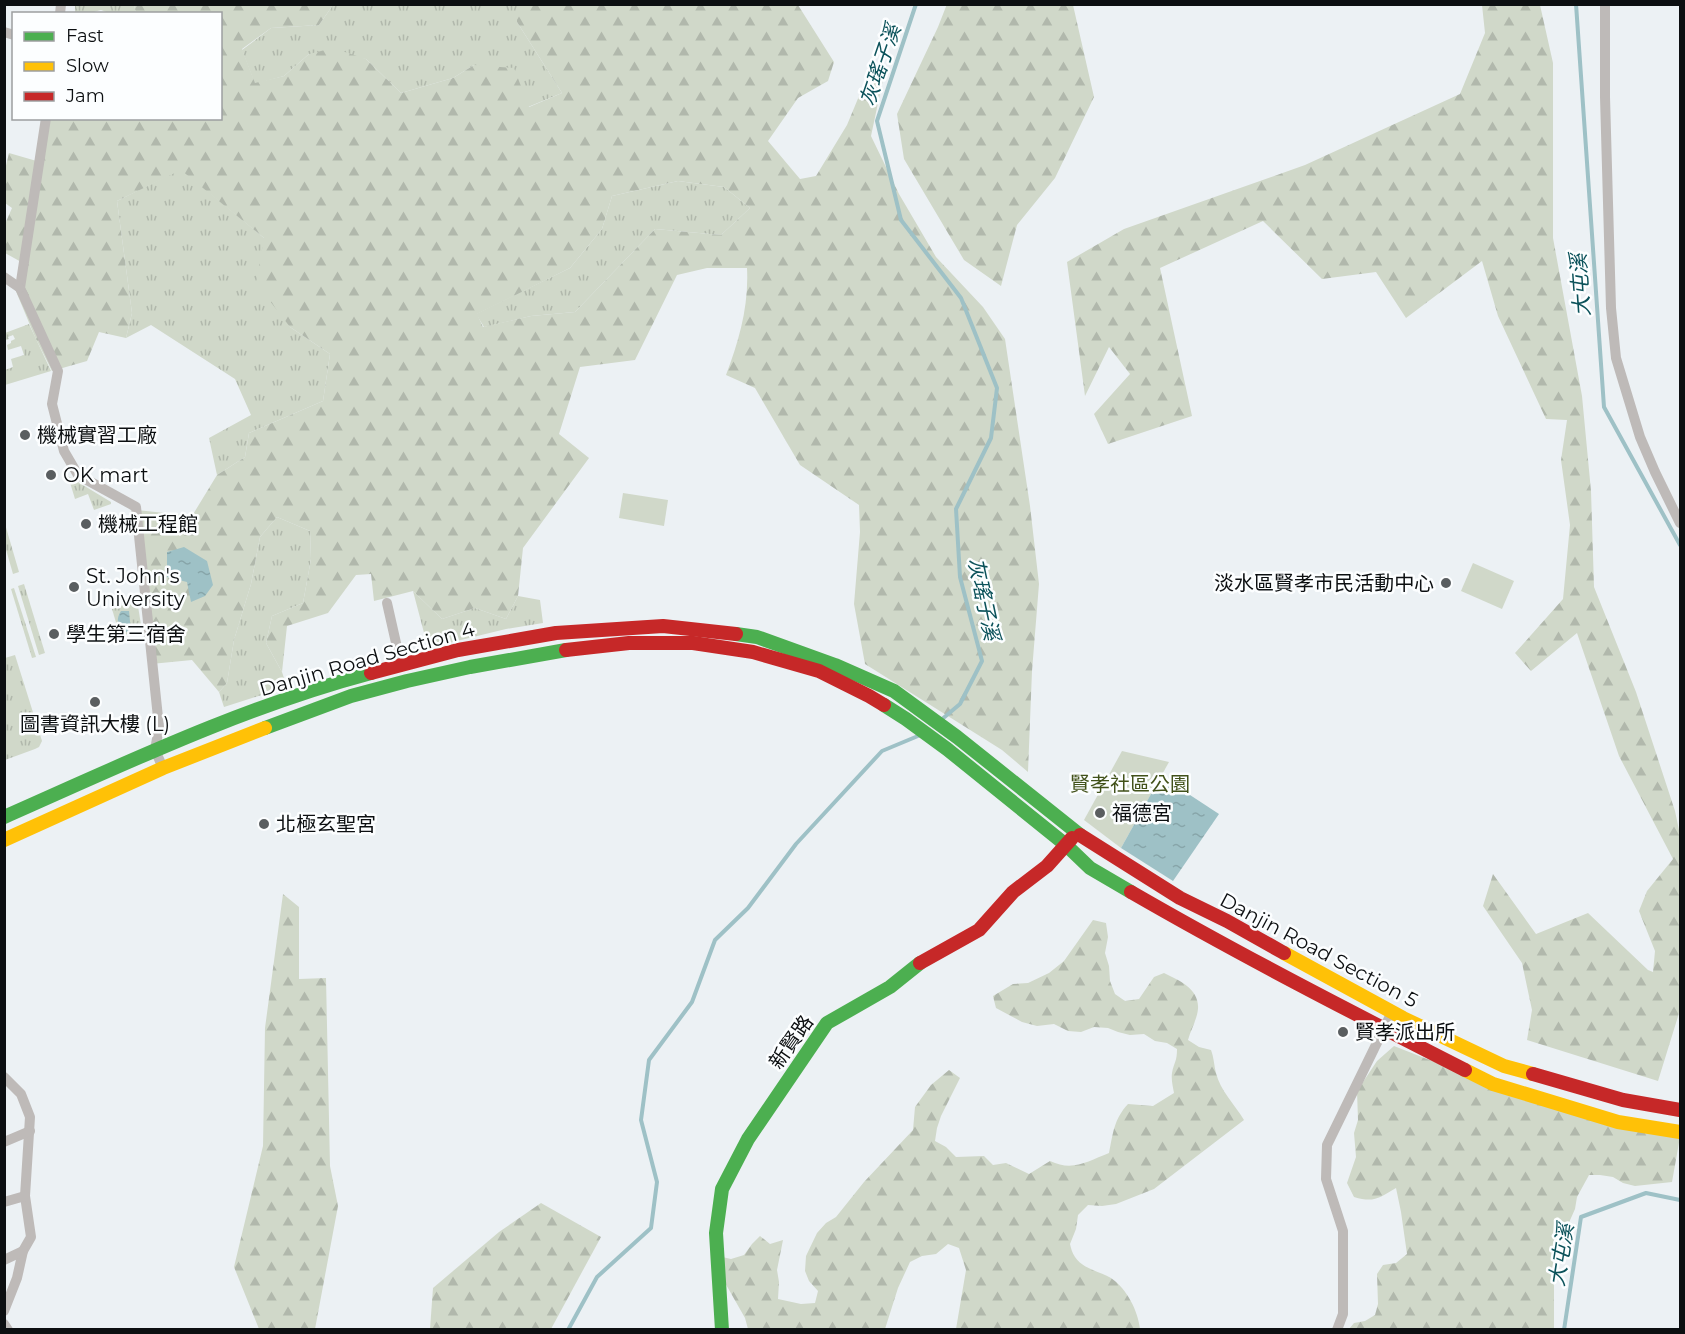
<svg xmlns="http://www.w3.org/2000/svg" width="1685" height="1334" font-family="Montserrat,'Noto Sans TC',sans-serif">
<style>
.grass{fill:url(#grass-tufts)}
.forest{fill:url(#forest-firs);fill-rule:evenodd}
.park{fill:#d0d8c9}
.water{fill:url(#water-ripples)}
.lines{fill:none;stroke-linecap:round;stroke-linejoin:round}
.stream{stroke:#9ec1c6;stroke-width:4}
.street{stroke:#bebab8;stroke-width:10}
.fast{stroke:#4caf50;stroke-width:14}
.slow{stroke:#ffc107;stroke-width:14}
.jam{stroke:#c62828;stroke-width:14}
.poi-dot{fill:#5a5e60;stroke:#fcfeff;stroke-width:2}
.labels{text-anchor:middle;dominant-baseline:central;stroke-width:5;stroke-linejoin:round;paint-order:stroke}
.poi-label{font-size:20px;fill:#0c0f11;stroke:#fcfeff;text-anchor:start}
.street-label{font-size:20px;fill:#0c0f11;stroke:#fcfeff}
.park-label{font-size:20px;fill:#42521b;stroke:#fcfeff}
.water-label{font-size:21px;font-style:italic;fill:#0b525a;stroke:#fcfeff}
</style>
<defs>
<pattern id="grass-tufts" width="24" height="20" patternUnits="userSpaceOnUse" patternTransform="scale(1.5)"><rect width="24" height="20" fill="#d0d8c9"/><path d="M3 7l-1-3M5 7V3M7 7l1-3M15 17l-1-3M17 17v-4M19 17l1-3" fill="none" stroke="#b1b8ac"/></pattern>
<pattern id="forest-firs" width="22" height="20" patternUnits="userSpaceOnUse" patternTransform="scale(1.5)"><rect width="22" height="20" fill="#d0d8c9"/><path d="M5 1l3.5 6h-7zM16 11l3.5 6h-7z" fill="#b1b8ac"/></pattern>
<pattern id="water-ripples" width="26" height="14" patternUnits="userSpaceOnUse" patternTransform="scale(1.5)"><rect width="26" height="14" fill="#9ec1c6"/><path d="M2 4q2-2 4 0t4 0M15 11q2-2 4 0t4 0" fill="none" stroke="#87a5a9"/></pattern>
</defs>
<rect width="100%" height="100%" fill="#ecf1f4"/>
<!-- grass -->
<g class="grass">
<polygon points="75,4 134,5 136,13 109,13 101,10 90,13 75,14"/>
<polygon points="333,5 517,5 517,22 562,93 528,107 474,65 453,78 401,93 366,59 309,54 284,76 255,84 242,50 271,28 319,25"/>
<polygon points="181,169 264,238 290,327 330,354 323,401 249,433 245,457 217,475 209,438 251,415 235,379 151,325 126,338 132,313 117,201"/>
<polygon points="678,181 724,187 750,208 721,235 655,229 575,312 531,316 484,327 476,314 570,268 602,229 612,196"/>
<polygon points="29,324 51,371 5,385 5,370 13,367 11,359 24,355 21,346 8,350 7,345 11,343 11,341 15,339 13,335 8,337 9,339 5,340 5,333"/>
<polygon points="68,476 111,502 111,504 94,510 88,494 75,499"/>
<polygon points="277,517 310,531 311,559 303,603 272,616 266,643 282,672 287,687 224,707 219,692 227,683 234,640 251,584 260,537"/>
<polygon points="5,524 19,572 13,574 5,546"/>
<polygon points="24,584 45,653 39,655 18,586"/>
<polygon points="14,588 36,657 32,658 11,589"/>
<polygon points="413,591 442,619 475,608 506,619 518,596 540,600 543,623 506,629 428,648"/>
<polygon points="137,600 142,631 120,636 112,609"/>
<polygon points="15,655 42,741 39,747 35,749 5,760 5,658"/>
</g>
<!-- forest -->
<g class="forest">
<polygon points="947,4 1073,5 1094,97 1055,178 1017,225 1001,286 964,260 904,159 897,114 938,27"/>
<path d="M134,5H333L319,25L271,28L242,49L255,83L284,76L309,54L333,48L366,59L401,93L453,78L474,65L514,68L529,107L562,93L517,22V5H798L834,62L828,81L798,98L768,141L800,179L816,176L847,125L874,60L884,75L871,136L899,194L936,257L983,307L1005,339L1030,506L1039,584L1032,671L1028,772L1002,750L865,664L854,604L860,532L859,505L800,465L755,388L726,375C739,341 749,306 747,268H707L677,275L635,360L580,367L559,434L589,458L523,548L518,596L506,619L475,608L442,619L413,591L374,601L371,574L356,575L328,613L287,626L282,672L266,643L272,616L303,603L311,559L310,531L277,517L260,537L251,584L234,640L227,683L219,692L192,660L151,664L137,510L192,516L217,475L245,457L249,433L323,401L330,354L290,327L256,283L264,238L181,170L117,201L132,313L126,338L99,332L87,361L52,371L35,337L15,289L23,263L5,253V224L12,208L5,203L4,174L9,153L40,162L47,119L220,118V14L136,13ZM678,181L724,187L750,208L721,235L655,229L575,312L531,316L483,327L477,314L570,268L602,229L612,196Z"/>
<polygon points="1482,5 1540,5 1553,63 1553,238 1582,396 1591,491 1594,587 1636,692 1675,811 1680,835 1680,1010 1658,1081 1527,1040 1532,1010 1522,963 1483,906 1493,874 1536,934 1588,913 1648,970 1653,972 1655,951 1639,911 1647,891 1673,859 1619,756 1577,633 1531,671 1515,653 1563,599 1570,525 1561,460 1567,420 1546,419 1498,316 1482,261 1406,318 1376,272 1322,279 1263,221 1160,268 1192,416 1108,444 1094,414 1130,374 1109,347 1085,396 1067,262 1124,229 1305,165 1460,94 1485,33"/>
<polygon points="283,894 299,907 299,979 326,978 330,1166 338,1206 315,1329 259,1329 234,1267 263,1146 265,1028"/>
<path d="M1093,920L1106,923L1108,937L1105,953L1109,966L1110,981L1115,994L1125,1001L1139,999L1154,977L1164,973C1183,982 1205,992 1196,1018C1194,1025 1190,1032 1188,1040L1199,1047L1211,1050C1214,1058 1214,1065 1216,1073C1220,1090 1235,1105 1244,1120L1154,1189L1116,1204L1102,1206L1088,1205L1078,1215L1076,1229L1070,1244C1071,1248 1072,1253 1075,1257C1083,1269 1099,1271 1111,1278C1127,1289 1138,1311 1140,1329H956L966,1270L959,1248L948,1244L936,1254L922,1256L910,1262L898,1288L885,1329H748L745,1318L724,1281L718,1256L731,1259L744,1255L752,1244L760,1236L770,1244L783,1240L777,1270L779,1282L778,1299L801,1304L815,1303L818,1291L809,1281L805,1271L806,1256L817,1233L826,1223L836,1217L864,1182L913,1130L915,1107L931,1085L949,1070L960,1078L941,1116L937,1128L935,1141L946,1147L956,1157L984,1156L993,1165L1006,1163L1029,1174L1050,1161C1073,1172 1088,1161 1109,1153C1113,1133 1114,1119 1128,1104L1153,1106L1174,1093C1173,1087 1171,1080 1172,1073C1174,1062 1177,1062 1177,1049L1167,1043L1155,1041L1144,1034L1130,1035L1118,1032L1108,1028L1094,1027L1081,1032L1068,1031L1054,1024L1037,1026L1022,1022L996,1008L993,996L1013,984L1028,983L1049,973L1064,961Z"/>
<path d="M1394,1046L1549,1107L1680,1137L1672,1182L1635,1186L1623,1183L1613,1177L1600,1175H1589L1577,1197L1575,1209L1563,1236L1557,1261L1554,1276V1329H1349L1354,1323L1365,1321L1375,1315L1378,1304L1377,1274L1383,1265L1396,1263L1407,1254L1401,1212L1396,1188C1379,1198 1374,1203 1354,1197L1347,1183L1356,1157L1354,1133L1358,1120L1357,1091L1377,1061Z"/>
<polygon points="541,1203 601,1237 551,1329 430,1329 433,1288 499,1232"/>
</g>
<!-- park -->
<g class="park">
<polygon points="623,493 668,500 664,526 619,518"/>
<polygon points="1473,563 1514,581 1502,609 1461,591"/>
<polygon points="1122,751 1169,762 1121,848 1084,820"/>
</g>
<!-- water -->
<g class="water">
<polygon points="184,547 207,561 213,585 205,596 191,602 187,582 167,577 167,552"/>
<path d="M121,611H129L131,632H123C117,626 116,618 121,611Z"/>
<polygon points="1161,776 1219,814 1173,881 1121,848"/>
</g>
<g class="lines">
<!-- stream -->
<g class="stream">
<polyline points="916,4 877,121 901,220 961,298 997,388 991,438 956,509 960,577 982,661 960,704 941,720"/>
<polyline points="1576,4 1604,407 1680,545"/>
<polyline points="568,1330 597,1277 651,1228 657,1182 641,1120 649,1060 692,1002 715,940 748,908 796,844 882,751 918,736"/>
<polyline points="1564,1330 1581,1217 1646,1193 1680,1200"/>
</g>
<!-- street -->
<g class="street">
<polyline points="1605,4 1605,97 1611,308 1616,358 1640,437 1655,472 1680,523"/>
<polyline points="60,14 61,4"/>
<polyline points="4,32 14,35"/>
<polyline points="46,118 20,288 58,371 52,404 64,451 78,475 136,507 159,727 155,750 163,768"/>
<polyline points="4,277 20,288"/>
<polyline points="387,603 401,665"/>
<polyline points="4,1077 21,1094 30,1117 25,1196 31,1237 23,1251 17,1278 4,1311"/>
<polyline points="4,1142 30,1131"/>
<polyline points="4,1202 25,1196"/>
<polyline points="4,1260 23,1251"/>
<polyline points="4,1324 8,1330"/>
<polyline points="1337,1330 1343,1314 1343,1231 1326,1179 1327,1145 1392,1012"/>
</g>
<!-- fast -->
<g class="fast">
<polyline points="736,634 757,637 835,665 894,691 957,737 1080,835"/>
<polyline points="884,705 906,719 947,749 1066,845 1090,868 1131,892"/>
<polyline points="265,728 351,696 407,681 470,667 566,650"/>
<path d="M4,817C124,764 243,707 371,673"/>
<polyline points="722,1330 716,1233 722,1189 748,1139 827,1023 890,987 920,963"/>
</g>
<!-- slow -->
<g class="slow">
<polyline points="4,840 163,768 265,728"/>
<polyline points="1284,953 1403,1018 1504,1066 1533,1074"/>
<polyline points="1465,1070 1493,1084 1618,1122 1680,1132"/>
</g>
<!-- jam -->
<g class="jam">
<polyline points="566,650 629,643 693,643 753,652 819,671 869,696 884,705"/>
<polyline points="371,673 458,650 556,633 663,626 736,634"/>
<polyline points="1080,835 1180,898 1227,921 1284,953"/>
<path d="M1131,892C1240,955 1353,1013 1465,1070"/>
<polyline points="920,963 979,930 1013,892 1047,866 1072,838"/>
<polyline points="1533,1074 1623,1100 1680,1110"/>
</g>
</g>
<!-- markers -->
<g class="poi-dot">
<circle cx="25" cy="435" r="6"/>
<circle cx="51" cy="475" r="6"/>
<circle cx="86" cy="524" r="6"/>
<circle cx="1446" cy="583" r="6"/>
<circle cx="74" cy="587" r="6"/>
<circle cx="54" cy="634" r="6"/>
<circle cx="95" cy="702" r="6"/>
<circle cx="1100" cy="813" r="6"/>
<circle cx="264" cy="824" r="6"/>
<circle cx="1343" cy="1032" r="6"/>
</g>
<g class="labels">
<!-- poi labels -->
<g class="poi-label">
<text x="37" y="435">機械實習工廠</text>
<text x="63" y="475">OK mart</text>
<text x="98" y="524">機械工程館</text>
<text x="86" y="576">St. John's<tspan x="86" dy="23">University</tspan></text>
<text x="1434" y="583" text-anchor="end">淡水區賢孝市民活動中心</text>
<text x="66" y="634">學生第三宿舍</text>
<text x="95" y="724" text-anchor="middle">圖書資訊大樓 (L)</text>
<text x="1112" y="813">福德宮</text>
<text x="276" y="824">北極玄聖宮</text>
<text x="1355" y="1032">賢孝派出所</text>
</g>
<!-- street labels -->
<g class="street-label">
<text transform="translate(367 659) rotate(-16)">Danjin Road Section 4</text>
<text transform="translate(1319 950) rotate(28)">Danjin Road Section 5</text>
<text transform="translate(791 1042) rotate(-55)">新賢路</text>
</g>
<!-- park labels -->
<g class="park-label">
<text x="1130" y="784">賢孝社區公園</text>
</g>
<!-- water labels -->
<g class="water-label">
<text transform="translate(880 65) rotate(-71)">灰瑤子溪</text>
<text transform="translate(1580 285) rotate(-94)">大屯溪</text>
<text transform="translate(984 599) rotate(78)">灰瑤子溪</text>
<text transform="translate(1561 1255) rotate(-81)">大屯溪</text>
</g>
</g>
<!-- border -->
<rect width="1685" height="1334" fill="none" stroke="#0c0f11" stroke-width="12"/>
<!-- legend -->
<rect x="12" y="12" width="210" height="108" fill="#fcfeff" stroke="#9c9ea0" stroke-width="1.5"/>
<rect x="24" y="32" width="30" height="9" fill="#4caf50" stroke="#9c9ea0" stroke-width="1.5"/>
<text x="66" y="42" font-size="18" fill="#0c0f11">Fast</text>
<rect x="24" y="62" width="30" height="9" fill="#ffc107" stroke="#9c9ea0" stroke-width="1.5"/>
<text x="66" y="72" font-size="18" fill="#0c0f11">Slow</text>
<rect x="24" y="92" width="30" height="9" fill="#c62828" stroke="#9c9ea0" stroke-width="1.5"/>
<text x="66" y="102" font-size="18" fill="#0c0f11">Jam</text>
</svg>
